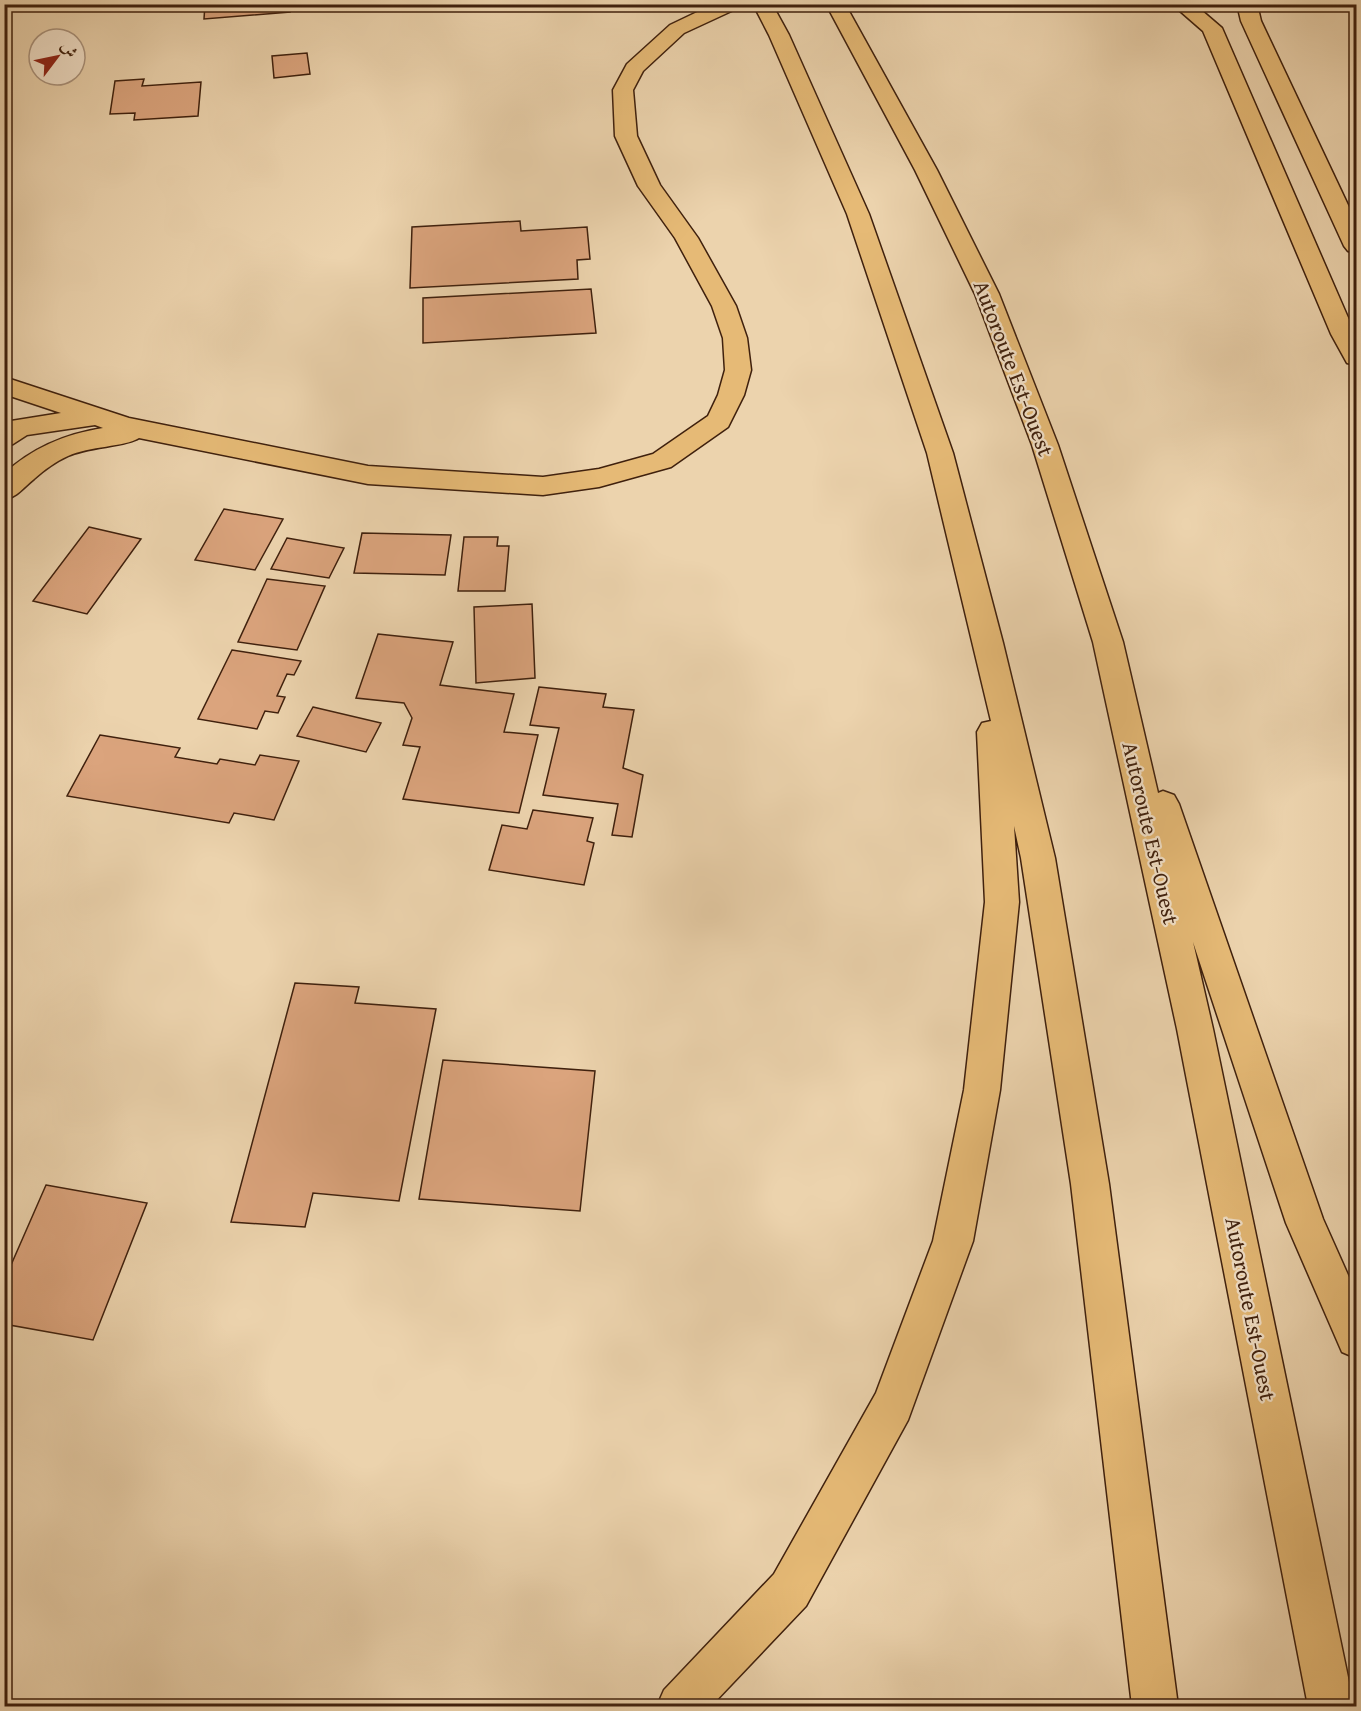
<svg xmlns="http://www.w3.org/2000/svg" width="1361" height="1711" font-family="'Gentium Book Plus',Amiri,serif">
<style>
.building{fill:#dba47d;stroke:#3f200d;stroke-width:1.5}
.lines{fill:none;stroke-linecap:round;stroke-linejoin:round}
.primary-casing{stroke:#3f200d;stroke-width:3}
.highway-casing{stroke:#3f200d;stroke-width:3}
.primary{fill:#e6ba76;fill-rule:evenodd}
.highway{fill:#e6ba76;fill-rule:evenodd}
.labels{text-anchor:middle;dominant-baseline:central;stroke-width:4.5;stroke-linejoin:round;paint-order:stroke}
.street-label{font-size:22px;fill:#3f200d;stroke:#f3e2ca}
</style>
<rect width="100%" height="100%" fill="#ecd3ad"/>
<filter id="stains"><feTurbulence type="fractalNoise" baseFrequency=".00333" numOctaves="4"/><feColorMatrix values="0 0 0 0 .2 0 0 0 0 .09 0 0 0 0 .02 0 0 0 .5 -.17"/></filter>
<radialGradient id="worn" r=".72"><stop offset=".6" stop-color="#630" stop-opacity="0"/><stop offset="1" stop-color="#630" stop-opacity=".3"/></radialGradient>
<!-- building -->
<g class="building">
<polygon points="205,4 290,4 290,12 204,19"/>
<polygon points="307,53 310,74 274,78 272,56"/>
<polygon points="144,79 142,86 201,82 198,116 134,120 135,113 110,114 115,81"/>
<polygon points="520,221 521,231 587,227 590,259 577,260 578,279 410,288 412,227"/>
<polygon points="591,289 596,333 423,343 423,298"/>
<polygon points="224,509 283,519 255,570 195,560"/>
<polygon points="89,527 141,539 87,614 33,601"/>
<polygon points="362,533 451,535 445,575 354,573"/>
<polygon points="464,537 498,537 497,546 509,546 505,591 458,591"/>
<polygon points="287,538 344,548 329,578 271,569"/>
<polygon points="267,579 325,586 297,650 238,642"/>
<polygon points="532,604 535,678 476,683 474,607"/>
<polygon points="378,634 453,642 440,685 514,694 504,732 538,735 519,813 403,799 420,747 403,745 412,718 404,703 356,698"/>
<polygon points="232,650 301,661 294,675 287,674 277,696 285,697 278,713 265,711 257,729 198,719"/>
<polygon points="539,687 606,694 603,707 634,710 623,768 643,775 632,837 612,835 618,804 543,795 559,728 530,725"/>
<polygon points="313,707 381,723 366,752 297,736"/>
<polygon points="100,735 180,748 175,757 217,764 220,759 255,765 260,755 299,761 274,820 234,813 229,823 67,796"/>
<polygon points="533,810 593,818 587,841 594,843 584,885 489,870 502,825 527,829"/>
<polygon points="295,983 359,987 355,1003 436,1009 399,1201 313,1193 305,1227 231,1222"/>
<polygon points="443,1060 595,1071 580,1211 419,1199"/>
<polygon points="46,1185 147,1203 93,1340 4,1324 4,1281"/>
</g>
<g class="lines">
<defs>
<path id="primary" d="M714,4H740L738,8L684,33L643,71L633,90L637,136L660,185L698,238L736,306L747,338L751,370L744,395L728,427L671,467L599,487L543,495L368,484L139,438C125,447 89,446 68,456C55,462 44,470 34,479C24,487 17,497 4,500V474C32,448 65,434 103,428L95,425L27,435L13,444L4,447V425L11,421L61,413L4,394V377L129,418L368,466L543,477L599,469L653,454L708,416L718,395L725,370L723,338L712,306L675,238L638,186L615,136L613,90L627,64L670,25Z"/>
<g id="highway">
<polygon points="753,4 772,4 789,35 869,214 953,453 1003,643 1055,858 1109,1184 1178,1706 1132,1706 1071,1184 1021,858 1014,826 1019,902 1000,1090 973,1241 908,1420 806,1606 711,1706 657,1706 664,1690 774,1574 876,1393 933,1241 964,1090 985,902 977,732 982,723 991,721 927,453 847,214 769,35"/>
<polygon points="826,4 845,4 937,170 999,294 1058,445 1123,642 1158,793 1163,791 1174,795 1179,804 1323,1219 1356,1293 1356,1358 1342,1352 1286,1223 1193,942 1213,1029 1354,1706 1308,1706 1177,1029 1093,642 1032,445 975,294 915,170"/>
<polygon points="1172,4 1194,4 1222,28 1356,336 1356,365 1347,363 1331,334 1203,31"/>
<polygon points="1237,4 1257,4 1261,21 1356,222 1356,253 1348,251 1344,246 1241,21"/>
</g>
</defs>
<!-- primary casing -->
<use href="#primary" class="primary-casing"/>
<!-- highway casing -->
<use href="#highway" class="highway-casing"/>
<!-- primary -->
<use href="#primary" class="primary"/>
<!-- highway -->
<use href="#highway" class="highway"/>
</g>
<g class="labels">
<!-- street labels -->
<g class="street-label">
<text transform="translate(1014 368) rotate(69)">Autoroute Est-Ouest</text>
<text transform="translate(1151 833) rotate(77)">Autoroute Est-Ouest</text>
<text transform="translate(1251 1309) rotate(79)">Autoroute Est-Ouest</text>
</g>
</g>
<!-- margin -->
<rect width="1361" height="1711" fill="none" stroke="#ecd3ad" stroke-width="24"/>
<rect x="6" y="6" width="1349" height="1699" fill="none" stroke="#3f200d" stroke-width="3"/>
<rect x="12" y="12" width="1337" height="1687" fill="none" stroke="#3f200d" stroke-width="1.5"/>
<!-- north arrow -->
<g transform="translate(57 57) rotate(58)"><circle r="28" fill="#f3e2ca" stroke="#ab947e" stroke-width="1.5"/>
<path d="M0-4.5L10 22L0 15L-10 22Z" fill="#8f2418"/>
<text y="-9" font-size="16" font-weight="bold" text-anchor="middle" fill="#3f200d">ش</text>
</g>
<rect width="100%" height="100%" filter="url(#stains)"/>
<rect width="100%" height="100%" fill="url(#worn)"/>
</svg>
